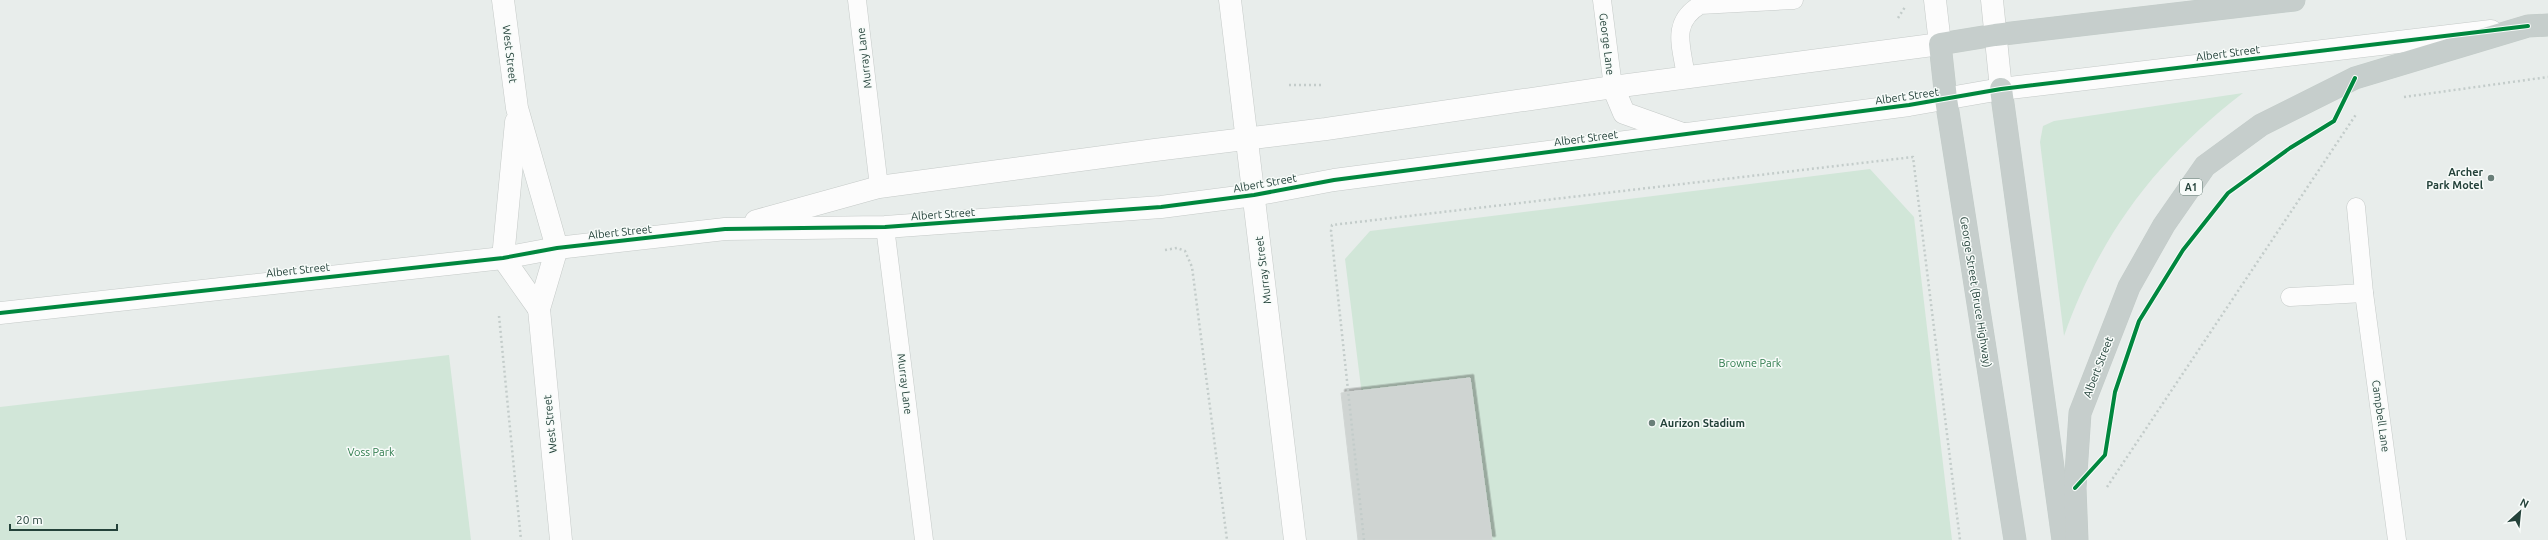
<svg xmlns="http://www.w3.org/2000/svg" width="2548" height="540" font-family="Ubuntu,sans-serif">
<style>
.green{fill:#d1e6d8}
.building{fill:#cfd4d2;stroke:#d1d6d4;filter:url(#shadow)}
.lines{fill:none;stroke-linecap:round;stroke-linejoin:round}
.service-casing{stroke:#c5cac8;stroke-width:19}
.minor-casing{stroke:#c5cac8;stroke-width:23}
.tertiary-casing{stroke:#c5cac8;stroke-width:23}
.trunk-casing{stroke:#c3ccc9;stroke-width:23}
.path{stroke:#c3ccca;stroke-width:2.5;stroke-dasharray:2 3;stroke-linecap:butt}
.service{stroke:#fcfcfc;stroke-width:18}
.minor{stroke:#fcfcfc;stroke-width:22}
.tertiary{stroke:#fcfcfc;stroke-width:22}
.trunk{stroke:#c6cecc;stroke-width:22}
.cycleway-casing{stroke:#f7fbf9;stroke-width:6}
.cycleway{stroke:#00873e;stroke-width:4}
.poi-dot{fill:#697e78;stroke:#f7fbf9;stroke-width:1.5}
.labels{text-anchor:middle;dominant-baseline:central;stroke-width:3;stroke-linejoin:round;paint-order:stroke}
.shield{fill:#f7fbf9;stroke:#637a73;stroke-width:1}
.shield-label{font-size:10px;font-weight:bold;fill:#24423a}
.street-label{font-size:11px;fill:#24423a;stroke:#f7fbf9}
.poi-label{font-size:11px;font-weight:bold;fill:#24423a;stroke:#f7fbf9;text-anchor:end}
.park-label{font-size:11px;fill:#2d7a4b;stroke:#f7fbf9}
</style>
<defs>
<filter id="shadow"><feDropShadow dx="3.5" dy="-3.5" stdDeviation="0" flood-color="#0004"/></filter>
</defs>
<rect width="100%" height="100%" fill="#e8edeb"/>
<!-- green -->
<g class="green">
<path d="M2243,93C2158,158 2100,234 2064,336L2040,142L2043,126L2054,121Z"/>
<polygon points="1870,169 1914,217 1952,540 1380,540 1345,259 1370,231"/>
<polygon points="449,355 471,540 0,540 0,407"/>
</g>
<!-- building -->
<polygon class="building" points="1470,378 1492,540 1358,540 1341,393"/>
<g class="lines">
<defs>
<g id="service">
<polyline points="857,0 879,187"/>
<polyline points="1602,0 1613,87"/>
<path d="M1686,77C1682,47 1670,23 1700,5L1794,0"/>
<polyline points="2356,207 2364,293 2397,540"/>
<polyline points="885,227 924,540"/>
<polyline points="2290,297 2364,293"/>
</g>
<g id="minor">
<polyline points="503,0 517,108 557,248 539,309 561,540"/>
<polyline points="1230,0 1295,540"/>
<polyline points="1613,87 1624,113 1683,134"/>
<polyline points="516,122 503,258 539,309"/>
</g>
<g id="tertiary">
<polyline points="1992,0 2001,89"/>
<polyline points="756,221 879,187 1155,150 1326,129 1613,87 1940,44 1935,0"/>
<polyline points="0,313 503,258 557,248 725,229 885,227 1161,207 1254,195 1334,180 1909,105 2001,89 2491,31"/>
</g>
<g id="trunk">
<polyline points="2001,89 2063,540"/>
<polyline points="2015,540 1946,99 1940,44 1995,35 2294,0"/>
<polyline points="2077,540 2075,488 2080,413 2129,287 2164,225 2205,166 2261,125 2355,78 2528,26 2548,25"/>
</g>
</defs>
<!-- service casing -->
<use href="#service" class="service-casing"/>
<!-- minor casing -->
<use href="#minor" class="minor-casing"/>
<!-- tertiary casing -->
<use href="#tertiary" class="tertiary-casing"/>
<!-- trunk casing -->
<use href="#trunk" class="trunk-casing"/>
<!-- path -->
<g class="path">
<polyline points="1898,18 1905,7"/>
<polyline points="1289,85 1321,85"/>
<polyline points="2404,97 2548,77"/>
<polyline points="1165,250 1177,248 1185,251 1192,267 1227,540"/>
<polyline points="499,316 521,540"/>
<polyline points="2107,487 2357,113"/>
<polyline points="1364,540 1331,231 1332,225 1913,157 1960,540"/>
</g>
<!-- service -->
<use href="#service" class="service"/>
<!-- minor -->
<use href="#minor" class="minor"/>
<!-- tertiary -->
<use href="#tertiary" class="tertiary"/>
<!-- trunk -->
<use href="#trunk" class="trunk"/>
<defs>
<g id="cycleway">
<polyline points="0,313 503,258 557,248 725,229 885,227 1161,207 1254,195 1334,180 1909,105 2001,89 2528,26"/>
<polyline points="2075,488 2105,455 2115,392 2139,321 2183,250 2228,193 2290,148 2334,121 2355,78"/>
</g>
</defs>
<!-- cycleway casing -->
<use href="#cycleway" class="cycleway-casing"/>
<!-- cycleway -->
<use href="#cycleway" class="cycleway"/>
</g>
<!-- markers -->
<g class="poi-dot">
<circle cx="2491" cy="178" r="4"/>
<circle cx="1652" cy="423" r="4"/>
</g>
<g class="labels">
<!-- shield labels -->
<rect class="shield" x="2180" y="179" width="22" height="16" rx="3"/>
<g class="shield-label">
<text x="2191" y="187">A1</text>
</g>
<!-- street labels -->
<g class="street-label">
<text transform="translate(1607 44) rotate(83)">George Lane</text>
<text transform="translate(2228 53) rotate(-7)">Albert Street</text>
<text transform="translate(510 54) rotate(83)">West Street</text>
<text transform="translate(864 58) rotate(-97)">Murray Lane</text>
<text transform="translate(1907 96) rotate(-8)">Albert Street</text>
<text transform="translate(1586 138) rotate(-7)">Albert Street</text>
<text transform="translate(1265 183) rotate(-10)">Albert Street</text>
<text transform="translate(943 214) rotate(-4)">Albert Street</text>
<text transform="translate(620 232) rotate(-6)">Albert Street</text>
<text transform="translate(298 270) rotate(-6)">Albert Street</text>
<text transform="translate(1263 270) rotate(-97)">Murray Street</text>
<text transform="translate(1976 292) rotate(81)">George Street (Bruce Highway)</text>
<text transform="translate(2098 367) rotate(-69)">Albert Street</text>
<text transform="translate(905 384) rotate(83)">Murray Lane</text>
<text transform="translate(2381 416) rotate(82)">Campbell Lane</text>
<text transform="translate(550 424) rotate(-96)">West Street</text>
</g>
<!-- poi labels -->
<g class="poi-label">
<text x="2483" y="172">Archer<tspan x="2483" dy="13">Park Motel</tspan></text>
<text x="1660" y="423" text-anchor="start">Aurizon Stadium</text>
</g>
<!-- park labels -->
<g class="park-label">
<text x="1750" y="363">Browne Park</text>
<text x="371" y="452">Voss Park</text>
</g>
</g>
<!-- north arrow -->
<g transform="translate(2520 512) rotate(27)" stroke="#f7fbf9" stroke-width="3" paint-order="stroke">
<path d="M0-3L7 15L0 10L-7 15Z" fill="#24423a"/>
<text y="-6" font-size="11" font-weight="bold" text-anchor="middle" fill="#24423a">N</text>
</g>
<!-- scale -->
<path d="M10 524v6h107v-6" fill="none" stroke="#24423a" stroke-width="2"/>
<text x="16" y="524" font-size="12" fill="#24423a" stroke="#f7fbf9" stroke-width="3" paint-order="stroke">20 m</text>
</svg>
